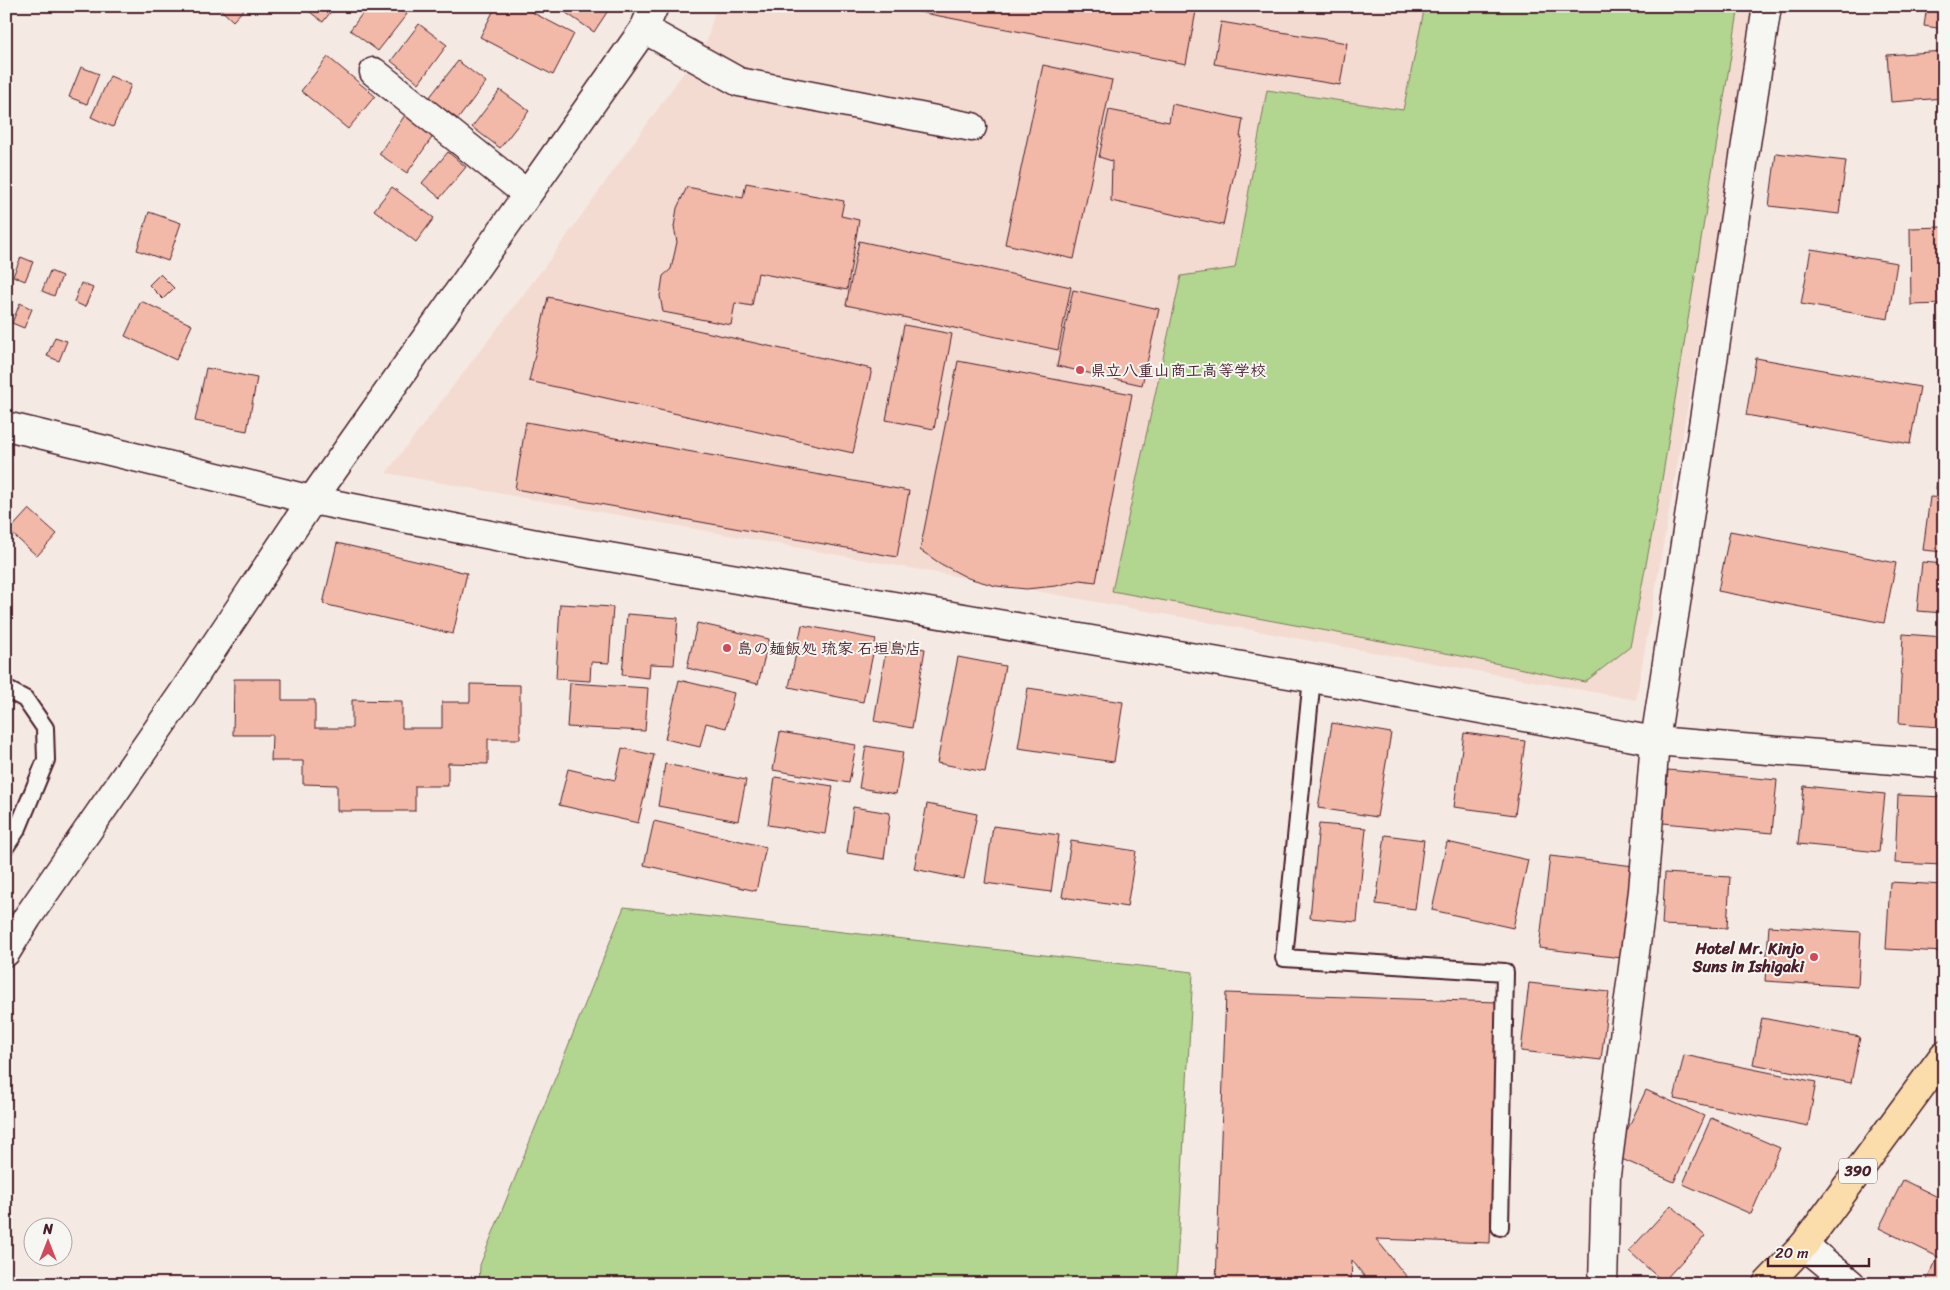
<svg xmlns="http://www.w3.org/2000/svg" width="1950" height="1290" font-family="Sriracha,'Klee One',sans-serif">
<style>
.built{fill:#f4dbd2}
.green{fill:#b2d590;stroke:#7e7a5e}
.building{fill:#f2b9a9;stroke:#4a1f2b}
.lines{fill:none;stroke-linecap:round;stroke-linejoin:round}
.lane-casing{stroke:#4a1f2b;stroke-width:20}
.street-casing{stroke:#4a1f2b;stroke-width:31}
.secondary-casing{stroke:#4a1f2b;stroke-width:31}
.highway-casing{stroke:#4a1f2b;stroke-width:31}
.lane{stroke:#f6f6f2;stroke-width:16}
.street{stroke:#f6f6f2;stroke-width:28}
.secondary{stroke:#f6f6f2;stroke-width:28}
.highway{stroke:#faddab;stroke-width:28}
.poi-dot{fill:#d1495b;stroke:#f6f6f2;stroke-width:2}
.labels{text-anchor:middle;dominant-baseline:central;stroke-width:4;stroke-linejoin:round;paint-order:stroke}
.shield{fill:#f6f6f2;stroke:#7e6067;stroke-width:1}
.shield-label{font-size:15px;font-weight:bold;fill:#4a1f2b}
.poi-label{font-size:16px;font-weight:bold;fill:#4a1f2b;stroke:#f6f6f2;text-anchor:start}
</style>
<rect width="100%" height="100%" fill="#f5eae3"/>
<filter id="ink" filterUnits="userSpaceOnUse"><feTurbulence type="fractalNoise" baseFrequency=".02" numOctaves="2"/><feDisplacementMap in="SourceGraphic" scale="10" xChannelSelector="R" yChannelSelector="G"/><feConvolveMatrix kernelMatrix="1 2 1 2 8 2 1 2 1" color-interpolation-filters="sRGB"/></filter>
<g filter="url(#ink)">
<!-- built -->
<polygon class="built" points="716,6 1756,6 1753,36 1636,700 386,473 545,266 707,40"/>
<!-- green -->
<g class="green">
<polygon points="1425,6 1739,6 1660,492 1630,647 1585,682 1456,655 1112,591 1181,276 1235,268 1267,90 1403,110"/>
<polygon points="624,907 1193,972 1176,1284 479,1284 480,1265"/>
</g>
<!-- building -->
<g class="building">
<polygon points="217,6 247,6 233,21"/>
<polygon points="302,6 335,6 323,22"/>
<polygon points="368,6 397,6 407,14 378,51 350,30"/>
<polygon points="496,6 520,6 574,34 553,75 480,37"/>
<polygon points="556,6 611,6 594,32"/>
<polygon points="888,6 1197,6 1186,64"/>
<polygon points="1927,6 1944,6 1944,29 1924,26"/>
<polygon points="1221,22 1347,43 1340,85 1214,64"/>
<polygon points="419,24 447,45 419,83 391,61"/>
<polygon points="1944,51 1944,98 1891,102 1887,55"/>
<polygon points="328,57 375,96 348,129 301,91"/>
<polygon points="458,61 486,82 458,119 429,98"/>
<polygon points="1043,65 1112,80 1074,259 1005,244"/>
<polygon points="81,67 99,74 87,104 69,97"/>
<polygon points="110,76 131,85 113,127 91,117"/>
<polygon points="500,90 529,111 500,148 472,127"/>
<polygon points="1172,104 1243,119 1240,137 1242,137 1223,225 1111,201 1112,161 1099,157 1109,110 1169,122"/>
<polygon points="407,112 436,132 407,173 379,154"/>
<polygon points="448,152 466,167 440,198 422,183"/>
<polygon points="1776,153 1846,161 1839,214 1769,206"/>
<polygon points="746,183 844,201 841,216 859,220 847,290 758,273 752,306 735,303 731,325 663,312 660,296 663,276 671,269 677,242 674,227 677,208 687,187 743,198"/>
<polygon points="392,187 434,218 416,242 374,210"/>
<polygon points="149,212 181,223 168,261 137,250"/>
<polygon points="1944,227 1944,304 1911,305 1910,228"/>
<polygon points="859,241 1071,287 1058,350 846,305"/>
<polygon points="1811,249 1897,263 1888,319 1801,304"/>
<polygon points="21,257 33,262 25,281 13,276"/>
<polygon points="50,271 62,276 54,296 42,291"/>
<polygon points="160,274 174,288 163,299 149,285"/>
<polygon points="81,283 93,288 85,307 74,302"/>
<polygon points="1073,290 1159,309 1142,385 1057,366"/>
<polygon points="548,297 872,369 853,453 529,381"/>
<polygon points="141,301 192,325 176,360 125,336"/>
<polygon points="20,303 32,309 24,328 12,323"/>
<polygon points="904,325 952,334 934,429 886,420"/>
<polygon points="55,337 67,341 59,361 47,356"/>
<polygon points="1756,358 1920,387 1910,444 1746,415"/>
<polygon points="958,361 1132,394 1096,582 1080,580 1056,586 1026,589 996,586 968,578 941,564 920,550"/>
<polygon points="206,368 257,378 247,431 195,421"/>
<polygon points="526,422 909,491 897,557 515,489"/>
<polygon points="1942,438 1944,438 1944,490 1936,489"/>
<polygon points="1930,497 1944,498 1944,552 1923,550"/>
<polygon points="29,509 57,534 37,556 9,531"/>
<polygon points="1730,531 1896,563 1884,623 1718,591"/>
<polygon points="337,543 467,573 453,634 323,604"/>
<polygon points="1922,562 1944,564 1944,613 1917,611"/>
<polygon points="560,604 613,607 609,663 591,662 590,681 556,679"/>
<polygon points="627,614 678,618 674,665 650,664 649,678 622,675"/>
<polygon points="697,623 769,639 758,684 687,668"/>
<polygon points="802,625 876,639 863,702 789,687"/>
<polygon points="1903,634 1944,637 1940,727 1899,724"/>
<polygon points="887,643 925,649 912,728 874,721"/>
<polygon points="958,657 1005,666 985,772 937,763"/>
<polygon points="234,679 282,679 282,700 315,700 315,728 352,728 352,700 402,701 402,728 442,728 442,702 470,702 470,684 520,685 520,739 488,739 488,764 448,763 448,786 415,786 415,811 337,811 337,785 303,784 303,761 271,761 272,735 233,735"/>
<polygon points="679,680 734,693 726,728 706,723 700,747 665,739"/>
<polygon points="570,683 648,688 645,731 567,727"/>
<polygon points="1028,688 1123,702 1114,762 1018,748"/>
<polygon points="1332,723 1391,733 1377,817 1318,808"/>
<polygon points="780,732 856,745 849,783 773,770"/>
<polygon points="1464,733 1525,741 1515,815 1454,807"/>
<polygon points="866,746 903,752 896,794 859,788"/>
<polygon points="622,748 654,755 638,823 559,805 568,769 615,780"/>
<polygon points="665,764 746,780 738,821 658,806"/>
<polygon points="1668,770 1777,780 1772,833 1663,823"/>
<polygon points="775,777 833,786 825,834 768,825"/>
<polygon points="1804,786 1885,794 1879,852 1798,844"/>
<polygon points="1898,795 1944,797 1944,865 1895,863"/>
<polygon points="927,804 977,814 964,879 914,869"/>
<polygon points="853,807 890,813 884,859 847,853"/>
<polygon points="654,821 766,847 756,891 644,865"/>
<polygon points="1319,824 1366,828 1357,922 1310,918"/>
<polygon points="993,826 1059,835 1051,892 985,883"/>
<polygon points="1385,835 1424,840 1415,909 1376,904"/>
<polygon points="1071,841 1136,851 1127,907 1062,897"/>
<polygon points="1447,842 1528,860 1513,928 1432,910"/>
<polygon points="1550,856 1634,866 1622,958 1539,948"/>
<polygon points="1665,873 1730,877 1727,928 1662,925"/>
<polygon points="1890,882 1944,885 1944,952 1886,949"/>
<polygon points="1769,926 1861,932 1858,987 1765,981"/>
<polygon points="1529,983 1609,992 1601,1060 1521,1051"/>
<polygon points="1226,993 1498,1002 1490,1243 1376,1239 1411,1282 1409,1284 1370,1284 1352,1260 1351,1284 1216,1284"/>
<polygon points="1762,1018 1860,1037 1851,1083 1753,1064"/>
<polygon points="1684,1055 1816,1082 1808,1126 1674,1099"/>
<polygon points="1646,1090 1704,1116 1674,1182 1615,1156"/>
<polygon points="1711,1118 1780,1148 1751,1214 1683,1184"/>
<polygon points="1903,1180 1944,1200 1944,1284 1925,1284 1938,1257 1879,1228"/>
<polygon points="1671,1205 1705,1236 1663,1282 1629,1251"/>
<rect x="1517" y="1281" width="72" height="3"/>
</g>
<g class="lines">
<defs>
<g id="lane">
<polyline points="1312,678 1284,958 1505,972 1500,1227"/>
<polyline points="6,689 25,699 45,728 46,760 18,828 6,846"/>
</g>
<g id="street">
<polyline points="644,29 739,82 972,127"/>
<polyline points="374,72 527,194"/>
<polyline points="312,500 644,29 654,6"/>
<polyline points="1804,1245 1851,1284"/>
<polyline points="1603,1284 1606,1175 1643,891 1655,741 1767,6"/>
</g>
<g id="secondary">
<polyline points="6,426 312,500 557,548 1312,678 1655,741 1944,764"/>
<polyline points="6,952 27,918 181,696 312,500"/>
</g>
<polyline id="highway" points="1767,1284 1804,1245 1944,1055"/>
</defs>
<!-- lane casing -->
<use href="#lane" class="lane-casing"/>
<!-- street casing -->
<use href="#street" class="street-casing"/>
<!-- secondary casing -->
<use href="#secondary" class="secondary-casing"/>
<!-- highway casing -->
<use href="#highway" class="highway-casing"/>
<!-- lane -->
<use href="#lane" class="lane"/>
<!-- street -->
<use href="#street" class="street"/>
<!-- secondary -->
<use href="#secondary" class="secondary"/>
<!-- highway -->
<use href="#highway" class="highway"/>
</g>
</g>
<!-- markers -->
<g class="poi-dot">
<circle cx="1080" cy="370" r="5"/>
<circle cx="727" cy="648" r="5"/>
<circle cx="1814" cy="957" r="5"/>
</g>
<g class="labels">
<!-- shield labels -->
<rect class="shield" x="1839" y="1158.5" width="38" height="25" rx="4"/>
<g class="shield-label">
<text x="1858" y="1171">390</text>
</g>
<!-- poi labels -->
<g class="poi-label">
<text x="1090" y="370">県立八重山商工高等学校</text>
<text x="737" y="648">島の麺飯処 琉家 石垣島店</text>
<text x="1804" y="948" text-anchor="end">Hotel Mr. Kinjo<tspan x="1804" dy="18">Suns in Ishigaki</tspan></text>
</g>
</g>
<!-- margin -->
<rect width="1950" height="1290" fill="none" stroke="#f6f6f2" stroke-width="25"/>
<rect x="12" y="12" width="1925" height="1265" fill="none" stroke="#4a1f2b" stroke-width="2" filter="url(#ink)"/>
<!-- north arrow -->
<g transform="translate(48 1242)"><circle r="24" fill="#f6f6f2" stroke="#b1a0a2"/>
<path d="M0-4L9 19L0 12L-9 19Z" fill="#d1495b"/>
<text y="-8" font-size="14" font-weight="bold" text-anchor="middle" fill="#4a1f2b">N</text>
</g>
<!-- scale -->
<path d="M1768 1258v8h101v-8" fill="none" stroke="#4a1f2b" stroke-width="2.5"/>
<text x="1775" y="1258" font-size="15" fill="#4a1f2b" stroke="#f6f6f2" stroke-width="4" paint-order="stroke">20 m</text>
</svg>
